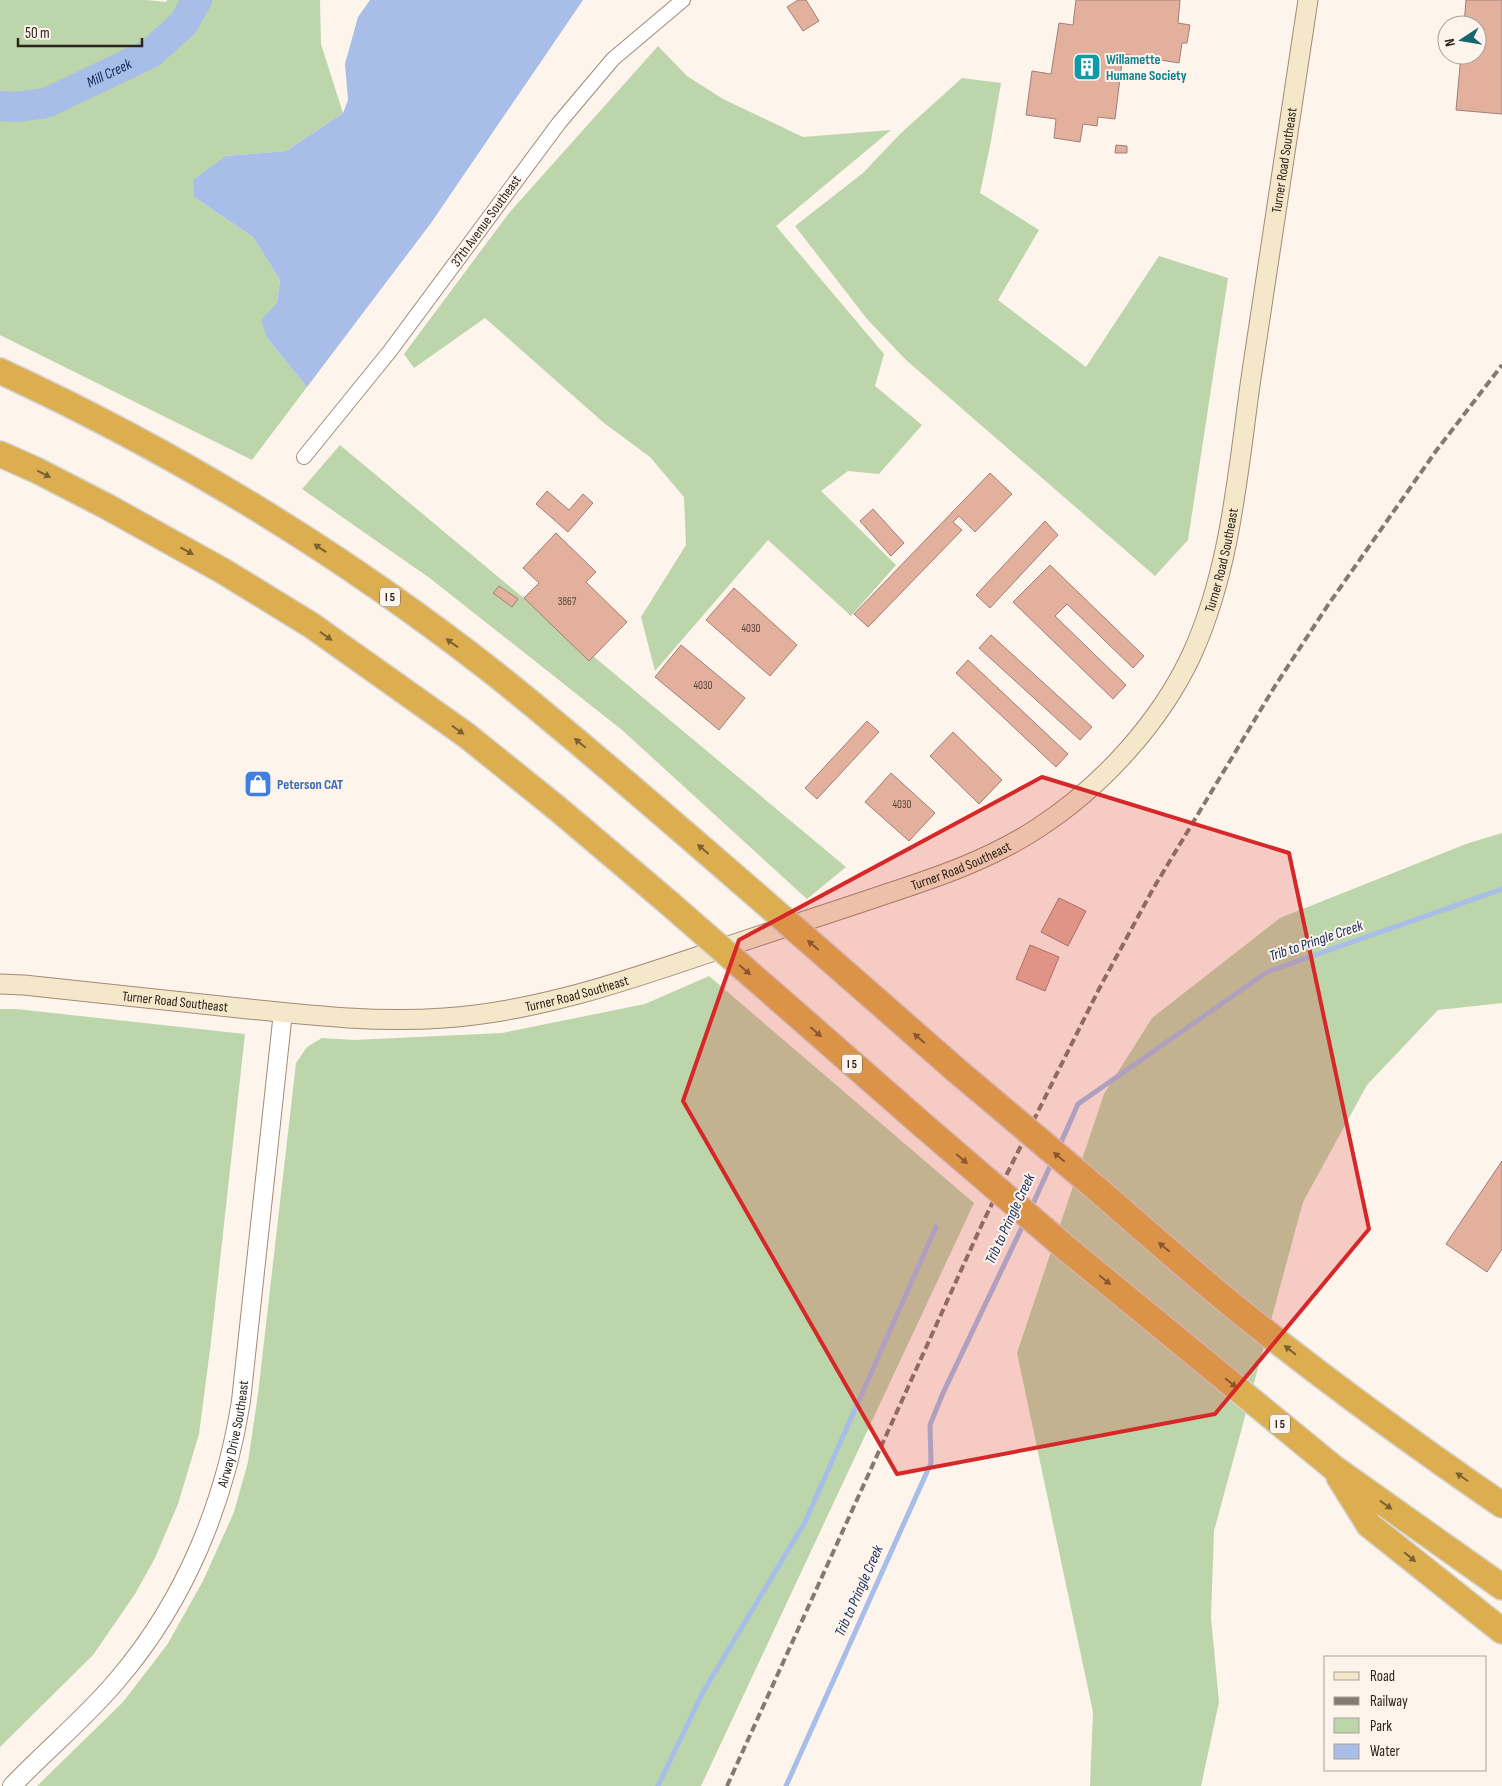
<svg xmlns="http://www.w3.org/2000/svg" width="1502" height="1786" font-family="'Sofia Sans Condensed',sans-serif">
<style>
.green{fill:#bdd5aa}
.water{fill:#a8bde7}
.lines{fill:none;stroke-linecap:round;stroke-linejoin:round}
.stream{stroke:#a8bde7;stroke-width:5}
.river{stroke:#a8bde7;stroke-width:30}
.building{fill:#e3b09e;stroke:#9d8178}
.minor-casing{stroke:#a18b79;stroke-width:16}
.tertiary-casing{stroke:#a18b79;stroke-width:20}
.secondary-casing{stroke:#a18b79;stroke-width:21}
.motorway-casing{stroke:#d5d3d1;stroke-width:28}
.minor{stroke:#fff;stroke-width:14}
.tertiary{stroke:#fff;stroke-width:18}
.secondary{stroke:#f4e7ca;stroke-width:19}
.motorway{stroke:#dcae4f;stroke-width:25}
.rail{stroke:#837a72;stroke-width:4;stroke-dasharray:8 4;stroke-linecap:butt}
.motorway-bridge-casing{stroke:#d5d3d1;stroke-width:28;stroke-linecap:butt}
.motorway-bridge{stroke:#dcae4f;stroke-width:25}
.oneway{fill:#7b6132}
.marked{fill:#d62828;fill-opacity:0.2;stroke:#d62828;stroke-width:4;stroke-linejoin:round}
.labels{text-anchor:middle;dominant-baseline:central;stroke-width:4;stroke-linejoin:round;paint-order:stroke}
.number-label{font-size:11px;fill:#59463c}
.shield{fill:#fdf4ec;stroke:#6a615a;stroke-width:1}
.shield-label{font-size:12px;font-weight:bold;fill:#2b221b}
.culture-label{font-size:14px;font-weight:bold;fill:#0d838f;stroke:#fdf4ec;text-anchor:start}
.street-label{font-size:14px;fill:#2b221b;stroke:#fdf4ec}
.shop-label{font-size:14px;font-weight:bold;fill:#366cbe;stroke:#fdf4ec;text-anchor:start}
.water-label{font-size:15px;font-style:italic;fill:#12285a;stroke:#fdf4ec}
</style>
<rect width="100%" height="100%" fill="#fdf4ec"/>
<!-- green -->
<g class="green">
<polygon points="0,0 147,0 166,2 167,0 320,0 321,44 343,113 286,151 226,156 194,197 253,237 280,280 277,303 267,338 307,387 252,460 0,335"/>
<polygon points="658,46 687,76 723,99 803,137 891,130 776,226 884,354 875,386 922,425 879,474 848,471 821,491 896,565 851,616 768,540 655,671 641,617 686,545 684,497 650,457 604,423 485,318 414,368 404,354 509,213"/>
<polygon points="962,78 1001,83 990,146 980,193 1039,230 998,300 1086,367 1159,256 1228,278 1188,540 1155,576 906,360 867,319 795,226 863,173 901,133"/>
<polygon points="340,445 846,867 807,899 622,730 431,579 302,489"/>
<polygon points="1502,833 1502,1003 1438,1010 1367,1085 1303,1202 1214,1531 1211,1618 1219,1702 1201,1786 1090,1786 1093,1712 1017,1353 1104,1094 1152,1018 1280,918 1466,844"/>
<polygon points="709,976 974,1203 701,1786 37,1786 123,1702 167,1645 203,1581 234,1512 248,1462 258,1394 296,1063 307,1047 322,1038 354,1040 502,1033 645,1004"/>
<polygon points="0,1009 16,1009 245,1034 211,1342 199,1434 178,1504 155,1558 135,1594 93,1655 0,1747"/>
</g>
<!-- water -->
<polygon class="water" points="370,0 583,0 431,223 307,387 267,338 261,320 277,303 280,280 253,237 194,197 193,180 226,156 286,151 343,113 348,100 345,64 358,17"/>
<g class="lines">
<!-- stream -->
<g class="stream">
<polyline points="1059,1147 1078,1104 1267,972 1502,889"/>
<polyline points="1031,1208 1052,1162"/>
<polyline points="658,1786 703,1692 805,1522 936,1227"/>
<polyline points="786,1786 931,1463 930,1425 943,1393 1025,1221"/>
</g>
<!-- river -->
<path class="river" id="s1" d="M0,106L15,107L46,103L151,53L183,24L197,0"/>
</g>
<!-- building -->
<g class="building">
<polygon points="798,0 806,0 819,21 803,31 787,7"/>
<polygon points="1076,0 1180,0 1178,23 1190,25 1187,43 1182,43 1179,63 1123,54 1115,119 1098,117 1097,126 1083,124 1080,142 1054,138 1056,119 1026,115 1032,71 1051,74 1059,23 1073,25"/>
<polygon points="1466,0 1502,0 1502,114 1456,110 1461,55 1477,55 1477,25 1464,25"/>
<polygon points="1116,145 1127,146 1127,153 1115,153"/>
<polygon points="990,473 1012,494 975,532 959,516 953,522 962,530 868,627 854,614"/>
<polygon points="547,491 569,510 583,494 593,503 568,532 536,504"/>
<polygon points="873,509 904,543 891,556 860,521"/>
<polygon points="1045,521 1058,535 990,608 976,595"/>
<polygon points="556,533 596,572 586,582 627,622 589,661 524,598 539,583 523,568"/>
<polygon points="1050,565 1144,656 1133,668 1067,604 1055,616 1126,685 1113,699 1013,602"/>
<polygon points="499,586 518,599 512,607 493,593"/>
<polygon points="734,588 797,645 770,676 706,620"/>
<polygon points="991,635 1092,727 1080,740 979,648"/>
<polygon points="681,645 745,698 719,730 655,677"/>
<polygon points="968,660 1068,754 1056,767 956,673"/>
<polygon points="867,721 879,732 817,799 805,788"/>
<polygon points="953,732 1002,780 979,804 930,756"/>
<polygon points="891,773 935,813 909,841 865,802"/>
<polygon points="1059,898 1086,911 1068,946 1041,932"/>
<polygon points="1030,945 1059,957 1045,991 1016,979"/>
<polygon points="1502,1161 1502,1249 1487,1272 1446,1244"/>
</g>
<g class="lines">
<defs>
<polyline id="minor" points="304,457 390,351 559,123 613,59 683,0"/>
<g id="tertiary">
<path id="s2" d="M12,1786C47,1749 87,1717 119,1678C186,1599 225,1502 241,1401L283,1012"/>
</g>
<g id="secondary">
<path id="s3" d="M0,984L24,985C96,993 167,1000 239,1008C307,1015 375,1023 444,1018C559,1010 665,966 774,931C811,919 848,907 886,894C938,877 991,859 1038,828C1101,787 1160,723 1192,654C1231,568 1238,470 1251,378C1270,252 1289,126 1308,0"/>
</g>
<g id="motorway">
<path d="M0,371C175,452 342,554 494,673C578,740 659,811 740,881"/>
<polyline points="0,454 38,471 106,506 223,571 311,625 466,735 558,809 669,903"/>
<polyline points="850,977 956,1070"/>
<polyline points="780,1000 925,1127"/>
<path d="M1096,1188C1143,1229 1189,1270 1237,1309C1322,1378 1412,1443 1502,1505"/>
<polyline points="1067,1249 1334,1468 1502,1587"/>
<polyline points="1339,1477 1369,1525 1502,1631"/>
</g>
</defs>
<!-- minor casing -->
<use href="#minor" class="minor-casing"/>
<!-- tertiary casing -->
<use href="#tertiary" class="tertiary-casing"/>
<!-- secondary casing -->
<use href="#secondary" class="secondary-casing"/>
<!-- motorway casing -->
<use href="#motorway" class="motorway-casing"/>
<!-- minor -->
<use href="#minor" class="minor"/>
<!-- tertiary -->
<use href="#tertiary" class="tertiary"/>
<!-- secondary -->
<use href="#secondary" class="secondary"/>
<!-- motorway -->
<use href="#motorway" class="motorway"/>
<!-- rail -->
<polyline class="rail" points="727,1786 983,1222 1099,989 1153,889 1275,686 1328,605 1436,451 1502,365"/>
<defs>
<g id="motorway-bridge">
<polyline points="740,881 850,977"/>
<polyline points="669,903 780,1000"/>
<polyline points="956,1070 1096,1188"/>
<polyline points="925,1127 1067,1249"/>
</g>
</defs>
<!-- motorway-bridge casing -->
<use href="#motorway-bridge" class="motorway-bridge-casing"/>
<!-- motorway-bridge -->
<use href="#motorway-bridge" class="motorway-bridge"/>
</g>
<!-- one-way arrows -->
<defs><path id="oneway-solid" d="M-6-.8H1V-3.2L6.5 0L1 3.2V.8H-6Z" transform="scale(1.25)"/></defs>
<g class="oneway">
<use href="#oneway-solid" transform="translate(44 474) rotate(27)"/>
<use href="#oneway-solid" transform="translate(320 548) rotate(-146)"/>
<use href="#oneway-solid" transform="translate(187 551) rotate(29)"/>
<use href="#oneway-solid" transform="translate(326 636) rotate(35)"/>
<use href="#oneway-solid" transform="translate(452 643) rotate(-144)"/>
<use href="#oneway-solid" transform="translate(458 730) rotate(36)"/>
<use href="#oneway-solid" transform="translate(580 743) rotate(-140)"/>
<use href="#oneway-solid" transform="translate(703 849) rotate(-139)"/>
<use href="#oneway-solid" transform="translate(813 945) rotate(-139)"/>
<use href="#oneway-solid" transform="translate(745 970) rotate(41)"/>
<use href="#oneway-solid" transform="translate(816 1032) rotate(41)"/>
<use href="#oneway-solid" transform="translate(919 1038) rotate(-139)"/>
<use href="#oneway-solid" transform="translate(1059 1157) rotate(-140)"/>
<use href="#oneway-solid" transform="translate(962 1159) rotate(41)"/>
<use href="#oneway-solid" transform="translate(1164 1247) rotate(-140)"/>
<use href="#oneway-solid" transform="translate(1105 1280) rotate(39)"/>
<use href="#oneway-solid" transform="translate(1290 1350) rotate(-142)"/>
<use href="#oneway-solid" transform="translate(1231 1383) rotate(39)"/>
<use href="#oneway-solid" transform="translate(1462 1477) rotate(-145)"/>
<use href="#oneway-solid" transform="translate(1386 1505) rotate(36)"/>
<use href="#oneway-solid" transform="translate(1410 1557) rotate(39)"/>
</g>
<!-- marked area -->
<path class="marked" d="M1042,777L1289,853L1369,1229L1215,1414L897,1474L683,1101L739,940Z"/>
<!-- icons -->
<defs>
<symbol id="building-square" viewBox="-11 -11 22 22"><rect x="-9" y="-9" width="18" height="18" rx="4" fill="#0f9aa8" stroke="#fdf4ec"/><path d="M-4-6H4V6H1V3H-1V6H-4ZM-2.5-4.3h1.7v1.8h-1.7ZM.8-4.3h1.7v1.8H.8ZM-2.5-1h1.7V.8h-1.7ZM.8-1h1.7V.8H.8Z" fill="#fff"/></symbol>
<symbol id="shop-square" viewBox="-11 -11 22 22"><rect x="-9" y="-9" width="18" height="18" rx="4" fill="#3f7fe0" stroke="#fdf4ec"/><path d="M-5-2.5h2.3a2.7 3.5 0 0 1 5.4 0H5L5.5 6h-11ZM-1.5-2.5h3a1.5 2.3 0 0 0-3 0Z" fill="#fff"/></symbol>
</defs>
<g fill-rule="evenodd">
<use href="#building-square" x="1071" y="51" width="32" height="32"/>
<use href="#shop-square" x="242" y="768" width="32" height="32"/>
</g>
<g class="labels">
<!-- number labels -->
<g class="number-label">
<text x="567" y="601">3867</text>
<text x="751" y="628">4030</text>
<text x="703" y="685">4030</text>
<text x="902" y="804">4030</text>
</g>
<!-- shield labels -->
<g class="shield">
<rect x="380" y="587.5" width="20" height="19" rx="4"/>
<rect x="842" y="1054.5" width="20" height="19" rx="4"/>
<rect x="1270" y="1414.5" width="20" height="19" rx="4"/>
</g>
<g class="shield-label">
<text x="390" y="597">I 5</text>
<text x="852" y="1064">I 5</text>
<text x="1280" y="1424">I 5</text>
</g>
<!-- culture labels -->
<g class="culture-label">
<text x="1106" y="59">Willamette<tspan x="1106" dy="16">Humane Society</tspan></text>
</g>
<!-- street labels -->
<g class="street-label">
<text stroke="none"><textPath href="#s3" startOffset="1811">Turner Road Southeast</textPath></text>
<text transform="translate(486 221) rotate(-54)">37th Avenue Southeast</text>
<text stroke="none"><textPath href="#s3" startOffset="1406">Turner Road Southeast</textPath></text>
<text stroke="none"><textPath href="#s3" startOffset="986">Turner Road Southeast</textPath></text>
<text stroke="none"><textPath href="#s3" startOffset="581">Turner Road Southeast</textPath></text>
<text stroke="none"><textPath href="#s3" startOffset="176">Turner Road Southeast</textPath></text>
<text stroke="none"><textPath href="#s2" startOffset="425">Airway Drive Southeast</textPath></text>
</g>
<!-- shop labels -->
<g class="shop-label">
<text x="277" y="784">Peterson CAT</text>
</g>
<!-- water labels -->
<g class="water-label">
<text stroke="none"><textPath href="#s1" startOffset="116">Mill Creek</textPath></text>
<text transform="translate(1316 941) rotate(-19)">Trib to Pringle Creek</text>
<text transform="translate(1010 1219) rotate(-65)">Trib to Pringle Creek</text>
<text transform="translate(859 1591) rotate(-66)">Trib to Pringle Creek</text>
</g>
</g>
<!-- legend -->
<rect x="1324" y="1656" width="162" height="115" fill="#fdf4ec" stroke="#a9a098"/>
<rect x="1334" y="1672" width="25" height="8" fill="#f4e7ca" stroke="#a9a098"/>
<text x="1370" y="1681" font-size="15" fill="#2b221b">Road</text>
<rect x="1334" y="1697" width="25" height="8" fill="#837a72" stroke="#a9a098"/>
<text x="1370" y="1706" font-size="15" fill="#2b221b">Railway</text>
<rect x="1334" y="1718" width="25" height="15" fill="#bdd5aa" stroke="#a9a098"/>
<text x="1370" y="1731" font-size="15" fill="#2b221b">Park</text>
<rect x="1334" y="1744" width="25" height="15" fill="#a8bde7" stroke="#a9a098"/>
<text x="1370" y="1756" font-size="15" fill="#2b221b">Water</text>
<!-- north arrow -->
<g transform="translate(1462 40) rotate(258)"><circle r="24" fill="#fdf4ec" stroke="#a9a098"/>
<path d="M0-4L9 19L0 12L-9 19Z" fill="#18666d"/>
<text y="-8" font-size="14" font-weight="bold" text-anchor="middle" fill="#2b221b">N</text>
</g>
<!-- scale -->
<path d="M18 38v8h124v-8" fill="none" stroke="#2b221b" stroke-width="2.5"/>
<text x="25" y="38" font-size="15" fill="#2b221b" stroke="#fdf4ec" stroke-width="4" paint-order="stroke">50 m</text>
</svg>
